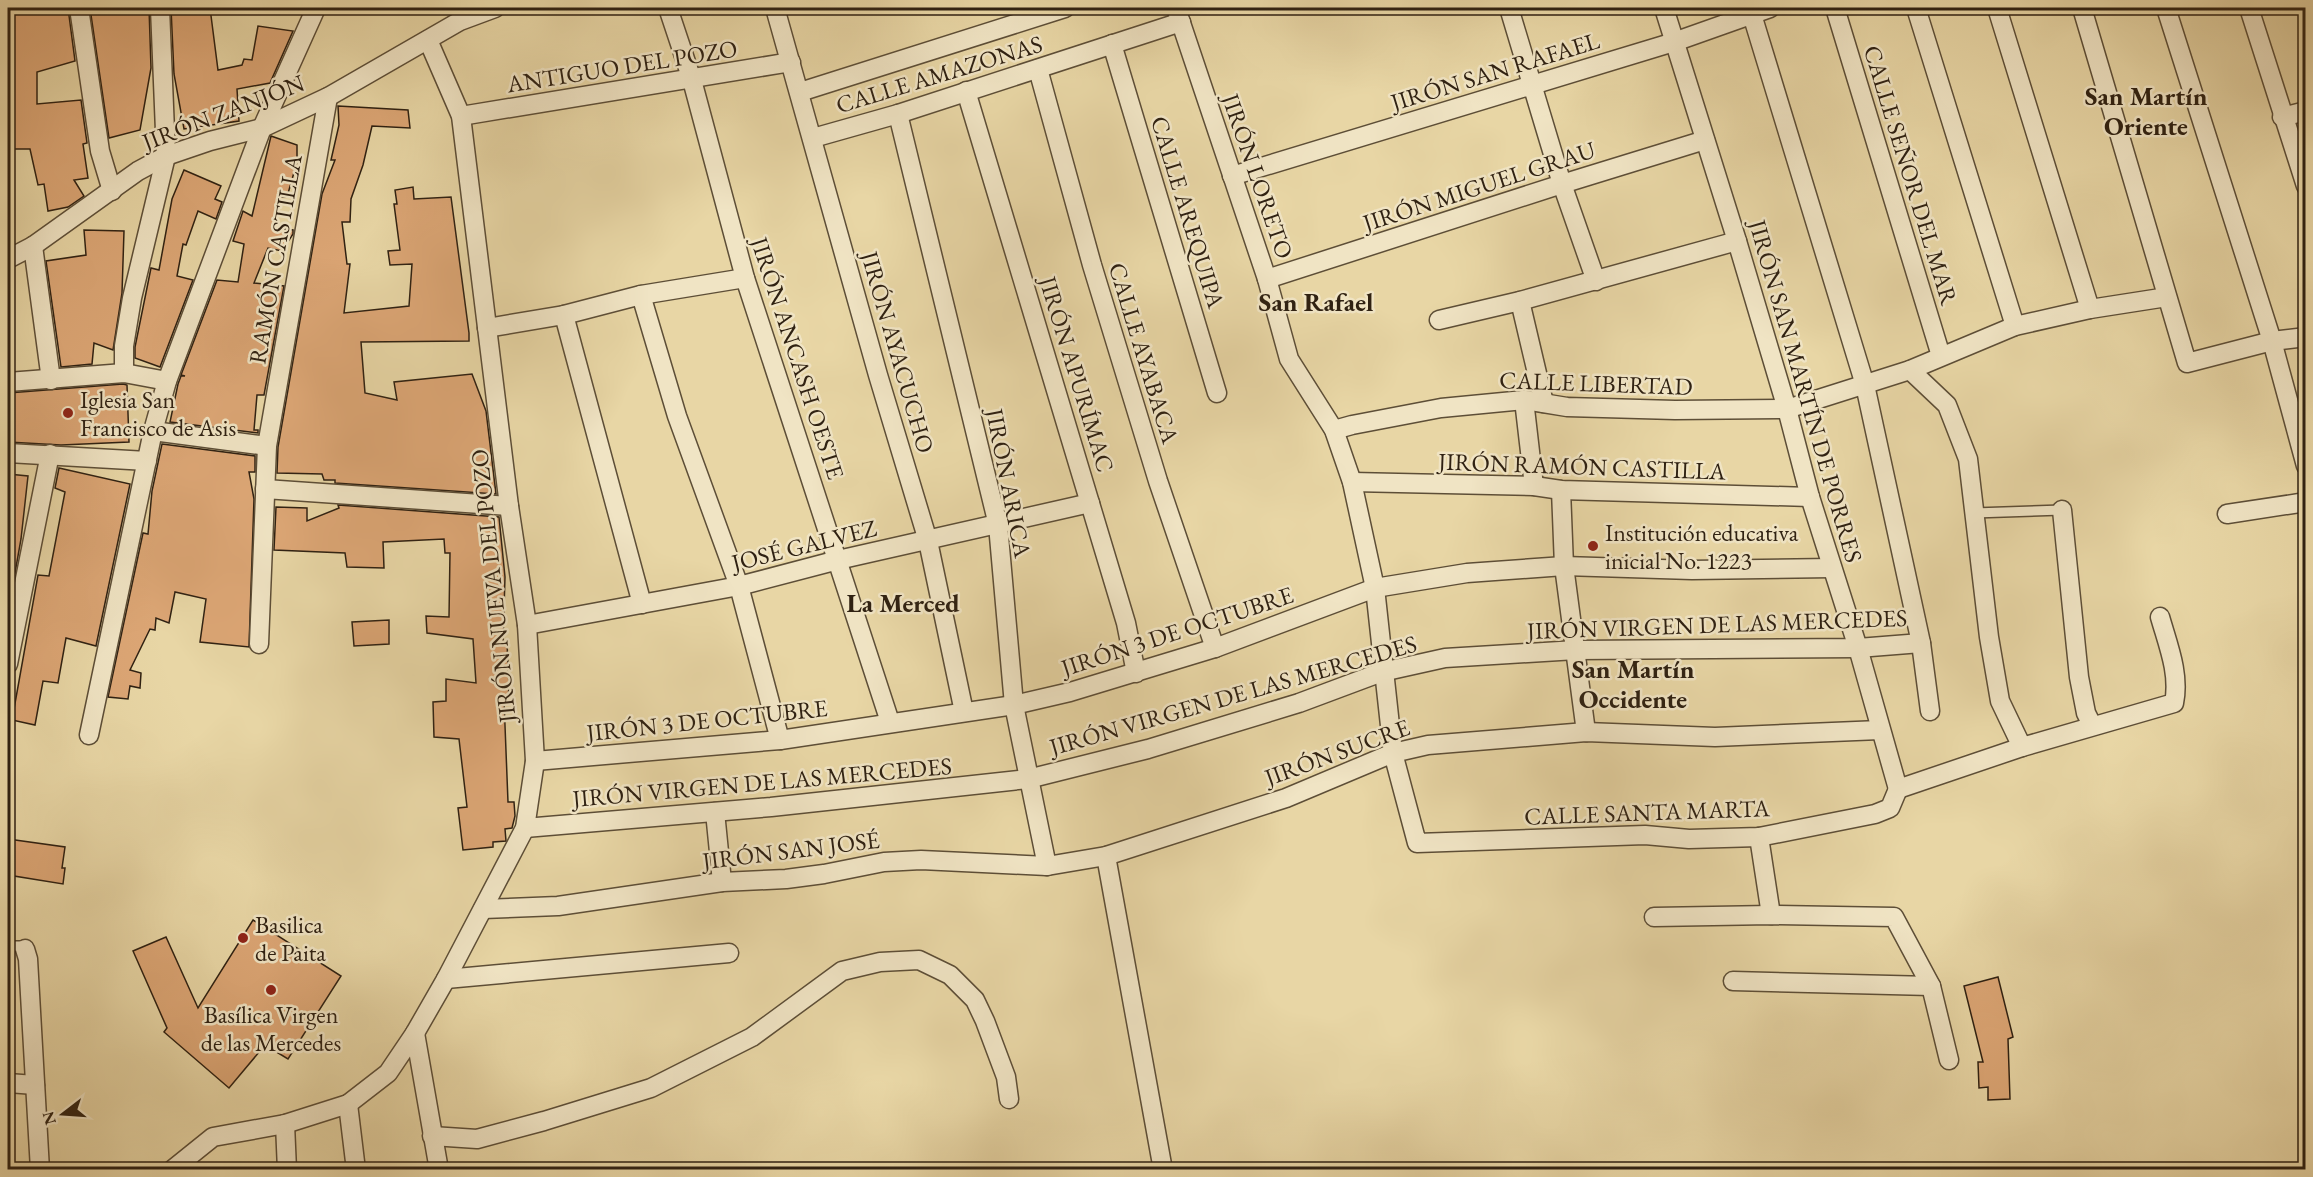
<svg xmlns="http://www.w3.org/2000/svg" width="2313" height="1177" font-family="'EB Garamond',serif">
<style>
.building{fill:#dca675;stroke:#2f2112;stroke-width:1.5}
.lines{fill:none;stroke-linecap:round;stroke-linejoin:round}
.service-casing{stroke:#5d4e37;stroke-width:12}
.minor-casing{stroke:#5d4e37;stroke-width:21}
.service{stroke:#f0e4c4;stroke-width:9}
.minor{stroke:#f0e4c4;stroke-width:18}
.poi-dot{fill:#8f2418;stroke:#f0e4c4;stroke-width:2}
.labels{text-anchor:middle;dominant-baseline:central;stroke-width:5;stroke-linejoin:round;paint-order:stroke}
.street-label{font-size:24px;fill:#2f2112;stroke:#f0e4c4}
.poi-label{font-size:24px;fill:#2f2112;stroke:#f0e4c4;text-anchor:start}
.neighbourhood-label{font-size:26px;font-weight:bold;fill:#2f2112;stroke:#f0e4c4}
</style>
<rect width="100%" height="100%" fill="#e8d6a5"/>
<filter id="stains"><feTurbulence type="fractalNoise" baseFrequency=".00333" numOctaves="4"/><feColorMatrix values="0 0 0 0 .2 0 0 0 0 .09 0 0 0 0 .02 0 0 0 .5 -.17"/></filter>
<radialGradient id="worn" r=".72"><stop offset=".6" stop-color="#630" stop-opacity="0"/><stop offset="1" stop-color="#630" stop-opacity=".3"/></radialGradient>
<!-- building -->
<g class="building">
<polygon points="8,8 68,8 75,61 37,72 37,104 81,100 87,143 83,144 88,178 74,180 84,196 68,207 48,211 44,184 38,185 30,149 8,149"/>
<polygon points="90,8 149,8 151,68 140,130 109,138"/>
<polygon points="171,8 210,8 218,70 242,65 244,59 252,60 258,26 293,31 270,83 237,89 239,121 184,129 174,74"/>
<polygon points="338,106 408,110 410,128 372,126 363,165 351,199 350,222 342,222 347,264 350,264 344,313 409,306 412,264 390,265 388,251 400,250 394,204 397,204 395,190 413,187 414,199 451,197 469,333 469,341 361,342 365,393 397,400 394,382 472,374 486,411 496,494 335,483 335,480 324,480 322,474 277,473 278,447 322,194 335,160 331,160 339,125"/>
<polygon points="271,136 297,145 297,162 287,197 278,197 276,228 293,230 293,234 282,251 268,248 254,283 284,286 264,395 257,395 254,430 258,430 258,433 170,422 178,384 181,376 185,376 181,375 217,280 238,282 244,244 233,241 243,211 252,216"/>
<polygon points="184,170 221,186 215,199 222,202 216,219 198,211 186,245 183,244 177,276 193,280 160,367 135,358 135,347 151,268 159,270 172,199"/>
<polygon points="84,230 124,231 122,293 113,350 94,343 92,364 61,367 46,261 86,255"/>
<polygon points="123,384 127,385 129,442 61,445 8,442 8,393"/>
<polygon points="162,444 255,456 255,472 249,472 254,499 249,647 200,642 206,599 175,592 169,623 156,618 155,630 150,629 130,670 141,673 140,688 130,686 128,699 108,697 143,533 148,534 152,491"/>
<polygon points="59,468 130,484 96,646 66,638 58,683 43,681 35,725 12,720 38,575 49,576 65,492 55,488"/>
<polygon points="8,474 28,476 21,539 15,573 8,573"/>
<polygon points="338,505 499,517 505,577 503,643 507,643 509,686 508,700 504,700 508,802 514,802 515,816 512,828 505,829 506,841 493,842 493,847 463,850 458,808 467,807 459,739 434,737 433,702 446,701 446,679 476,683 473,639 427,633 426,616 449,617 450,553 445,553 444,539 383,542 384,568 347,567 345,553 274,550 276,507 307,508 307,521 339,508"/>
<polygon points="389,620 389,644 354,646 352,622"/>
<polygon points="8,839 65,847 62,868 65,868 63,884 8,875"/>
<polygon points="253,920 341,976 288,1059 265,1045 229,1088 164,1032 167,1028 133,951 166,937 198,1008"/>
<polygon points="1998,977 2013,1037 2008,1039 2010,1099 1988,1100 1988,1087 1979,1088 1978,1062 1983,1062 1964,986"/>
</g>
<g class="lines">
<defs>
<g id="service">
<polyline points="1974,513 2062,510"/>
<polyline points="8,946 21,946 25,949"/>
</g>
<g id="minor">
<polyline points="79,8 100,151 112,191"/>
<polyline points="668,8 692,80 745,278 890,722"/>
<polyline points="775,8 878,375 928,541 964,712"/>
<polyline points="1176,8 1267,279 1289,359 1334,430 1352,482 1375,588 1393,753 1417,843 1645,835 1689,839 1759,837 1875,814 1890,808 1898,789"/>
<polyline points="1509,8 1562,184 1596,281"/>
<polyline points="1664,8 1737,241 1787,409 1810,497 1858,648 1898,789"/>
<polyline points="1750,8 1865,385 1921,643 1930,711"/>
<polyline points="1835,8 1941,356"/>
<polyline points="1916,8 2015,326"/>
<polyline points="1997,8 2090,309"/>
<polyline points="2082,8 2187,363 2272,341 2306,337"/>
<polyline points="2166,8 2272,341 2306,466"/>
<polyline points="2249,8 2306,186"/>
<polyline points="1112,44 1217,393"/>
<polyline points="1038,69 1092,265 1158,481 1215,648"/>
<polyline points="966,91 1126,623 1136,673"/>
<polyline points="800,92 1065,8"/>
<polyline points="898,114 998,525 1014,705 1047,866"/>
<polyline points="461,116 791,62"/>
<polyline points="2282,117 2306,111"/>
<polyline points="813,138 898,114 1181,22"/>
<polyline points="1232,176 1674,42 1770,8"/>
<polyline points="33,246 51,380"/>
<polyline points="8,259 33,246 138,171 166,156 210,141 262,128 328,97 460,21 495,8"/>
<polyline points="1267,279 1562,184 1705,140"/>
<polyline points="641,295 677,416 739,586 780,740"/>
<polyline points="1520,301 1544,403"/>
<polyline points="564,315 642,604"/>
<polyline points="1439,320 1520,301 1737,241"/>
<polyline points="487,328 564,315 641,295 745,278"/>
<polyline points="1910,370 1947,405 1968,459 1989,637 2000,701 2022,747"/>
<polyline points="124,373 124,346 132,298 166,156 160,8"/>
<polyline points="8,382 124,373 167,381"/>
<polyline points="1524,400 1534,486"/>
<polyline points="1334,430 1352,425 1441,408 1524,400 1567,407 1675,410 1787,409 1910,370 2015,326 2090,309 2167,297"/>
<polyline points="153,431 267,446"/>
<polyline points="8,453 147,461"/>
<polyline points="1352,482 1534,486 1561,490 1810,497"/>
<polyline points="265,489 509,506"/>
<polyline points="1561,490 1564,566 1586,732"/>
<polyline points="2062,510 2079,677 2086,713 2092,725"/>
<polyline points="2227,514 2306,502"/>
<polyline points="527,625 739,586 838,560 1090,503"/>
<polyline points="259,644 267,446 328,97"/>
<polyline points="8,664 50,454"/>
<polyline points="89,735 153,431 167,381 262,128 316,8"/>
<polyline points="535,761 780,740 1014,705 1070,692 1215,648 1375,588 1467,573 1564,566 1692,570 1832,568"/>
<path d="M1898,789L2022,747L2174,703C2180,674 2168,645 2160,617"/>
<polyline points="715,812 722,882"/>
<polyline points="525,828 771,807 1028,779 1148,749 1299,703 1382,672 1445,658 1576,650 1858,648 1921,643"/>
<polyline points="1759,837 1771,915"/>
<polyline points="1106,856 1163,1170"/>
<polyline points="483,909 558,906 722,882 786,879 824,874 884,862 921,860 1047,866 1106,856 1286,798 1393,753 1428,745 1586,732 1715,737 1880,730"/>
<polyline points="1654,917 1771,915 1894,917 1931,986 1949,1060"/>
<polyline points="25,949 28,959 40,1170"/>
<polyline points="446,979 729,953"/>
<polyline points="1733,981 1931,986"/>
<polyline points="415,1033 439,1170"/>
<polyline points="8,1083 35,1085"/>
<polyline points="348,1104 356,1170"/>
<polyline points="285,1124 287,1170"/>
<polyline points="432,1136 477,1139 544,1121 651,1088 752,1037 842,971 880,962 919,960 950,975 975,1000 985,1021 1006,1077 1009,1099"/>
<polyline points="172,1170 213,1137 285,1124 348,1104 388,1073 415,1033 446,979 525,828 535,761 527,625 509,506 461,116 428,40"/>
</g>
</defs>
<!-- service casing -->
<use href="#service" class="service-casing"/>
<!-- minor casing -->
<use href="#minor" class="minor-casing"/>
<!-- service -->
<use href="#service" class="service"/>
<!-- minor -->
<use href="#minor" class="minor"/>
</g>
<!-- markers -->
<g class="poi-dot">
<circle cx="68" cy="413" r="6"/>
<circle cx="1593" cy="546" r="6"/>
<circle cx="243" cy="938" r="6"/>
<circle cx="271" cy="990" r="6"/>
</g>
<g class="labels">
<!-- street labels -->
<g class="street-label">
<text transform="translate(622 66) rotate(-9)">ANTIGUO DEL POZO</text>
<text transform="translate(1495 71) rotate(-17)">JIRÓN SAN RAFAEL</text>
<text transform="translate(939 74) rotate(-17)">CALLE AMAZONAS</text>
<text transform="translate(223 112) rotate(-21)">JIRÓN ZANJÓN</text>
<text transform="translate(1911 175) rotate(73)">CALLE SEÑOR DEL MAR</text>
<text transform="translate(1258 176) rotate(71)">JIRÓN LORETO</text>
<text transform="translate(1479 186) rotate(-18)">JIRÓN MIGUEL GRAU</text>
<text transform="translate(1188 212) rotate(73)">CALLE AREQUIPA</text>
<text transform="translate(275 259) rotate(-80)">RAMÓN CASTILLA</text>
<text transform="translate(898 352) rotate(74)">JIRÓN AYACUCHO</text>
<text transform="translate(1144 353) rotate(73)">CALLE AYABACA</text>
<text transform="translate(798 358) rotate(72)">JIRÓN ANCASH OESTE</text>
<text transform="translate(1077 374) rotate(73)">JIRÓN APURÍMAC</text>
<text transform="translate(1596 383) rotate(2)">CALLE LIBERTAD</text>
<text transform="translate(1806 391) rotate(74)">JIRÓN SAN MARTÍN DE PORRES</text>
<text transform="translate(1582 466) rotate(2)">JIRÓN RAMÓN CASTILLA</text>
<text transform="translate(1009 483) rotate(79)">JIRÓN ARICA</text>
<text transform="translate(804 545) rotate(-14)">JOSÉ GALVEZ</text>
<text transform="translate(493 586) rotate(-96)">JIRÓN NUEVA DEL POZO</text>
<text transform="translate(1717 624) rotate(-2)">JIRÓN VIRGEN DE LAS MERCEDES</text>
<text transform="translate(1177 631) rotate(-18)">JIRÓN 3 DE OCTUBRE</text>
<text transform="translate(1233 695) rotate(-16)">JIRÓN VIRGEN DE LAS MERCEDES</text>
<text transform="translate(707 720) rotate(-6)">JIRÓN 3 DE OCTUBRE</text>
<text transform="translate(1337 752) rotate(-20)">JIRÓN SUCRE</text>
<text transform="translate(762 782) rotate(-5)">JIRÓN VIRGEN DE LAS MERCEDES</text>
<text transform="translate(1647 812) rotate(-2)">CALLE SANTA MARTA</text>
<text transform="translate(791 850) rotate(-7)">JIRÓN SAN JOSÉ</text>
</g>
<!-- poi labels -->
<g class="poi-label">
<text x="80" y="399">Iglesia San<tspan x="80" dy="28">Francisco de Asis</tspan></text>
<text x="1605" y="532">Institución educativa<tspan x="1605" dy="28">inicial No. 1223</tspan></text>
<text x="255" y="924">Basilica<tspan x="255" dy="28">de Paita</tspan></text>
<text x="271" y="1014" text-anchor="middle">Basílica Virgen<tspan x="271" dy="28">de las Mercedes</tspan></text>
</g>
<!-- neighbourhood labels -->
<g class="neighbourhood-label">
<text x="2146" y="96">San Martín<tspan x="2146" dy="30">Oriente</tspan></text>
<text x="1316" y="302">San Rafael</text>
<text x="903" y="603">La Merced</text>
<text x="1633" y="669">San Martín<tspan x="1633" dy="30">Occidente</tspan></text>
</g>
</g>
<!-- margin -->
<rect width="2313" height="1177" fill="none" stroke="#e8d6a5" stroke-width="30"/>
<rect x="9" y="9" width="2295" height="1159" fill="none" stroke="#2f2112" stroke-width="3"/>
<rect x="15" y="15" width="2283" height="1147" fill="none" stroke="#2f2112" stroke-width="1.5"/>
<!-- north arrow -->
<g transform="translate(63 1114) rotate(253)" stroke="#f0e4c4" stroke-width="4.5" paint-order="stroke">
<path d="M0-4.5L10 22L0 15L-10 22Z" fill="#2f2112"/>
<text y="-9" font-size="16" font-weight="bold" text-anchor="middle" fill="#2f2112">N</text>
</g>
<rect width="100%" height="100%" filter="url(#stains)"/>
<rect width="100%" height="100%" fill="url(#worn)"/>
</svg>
